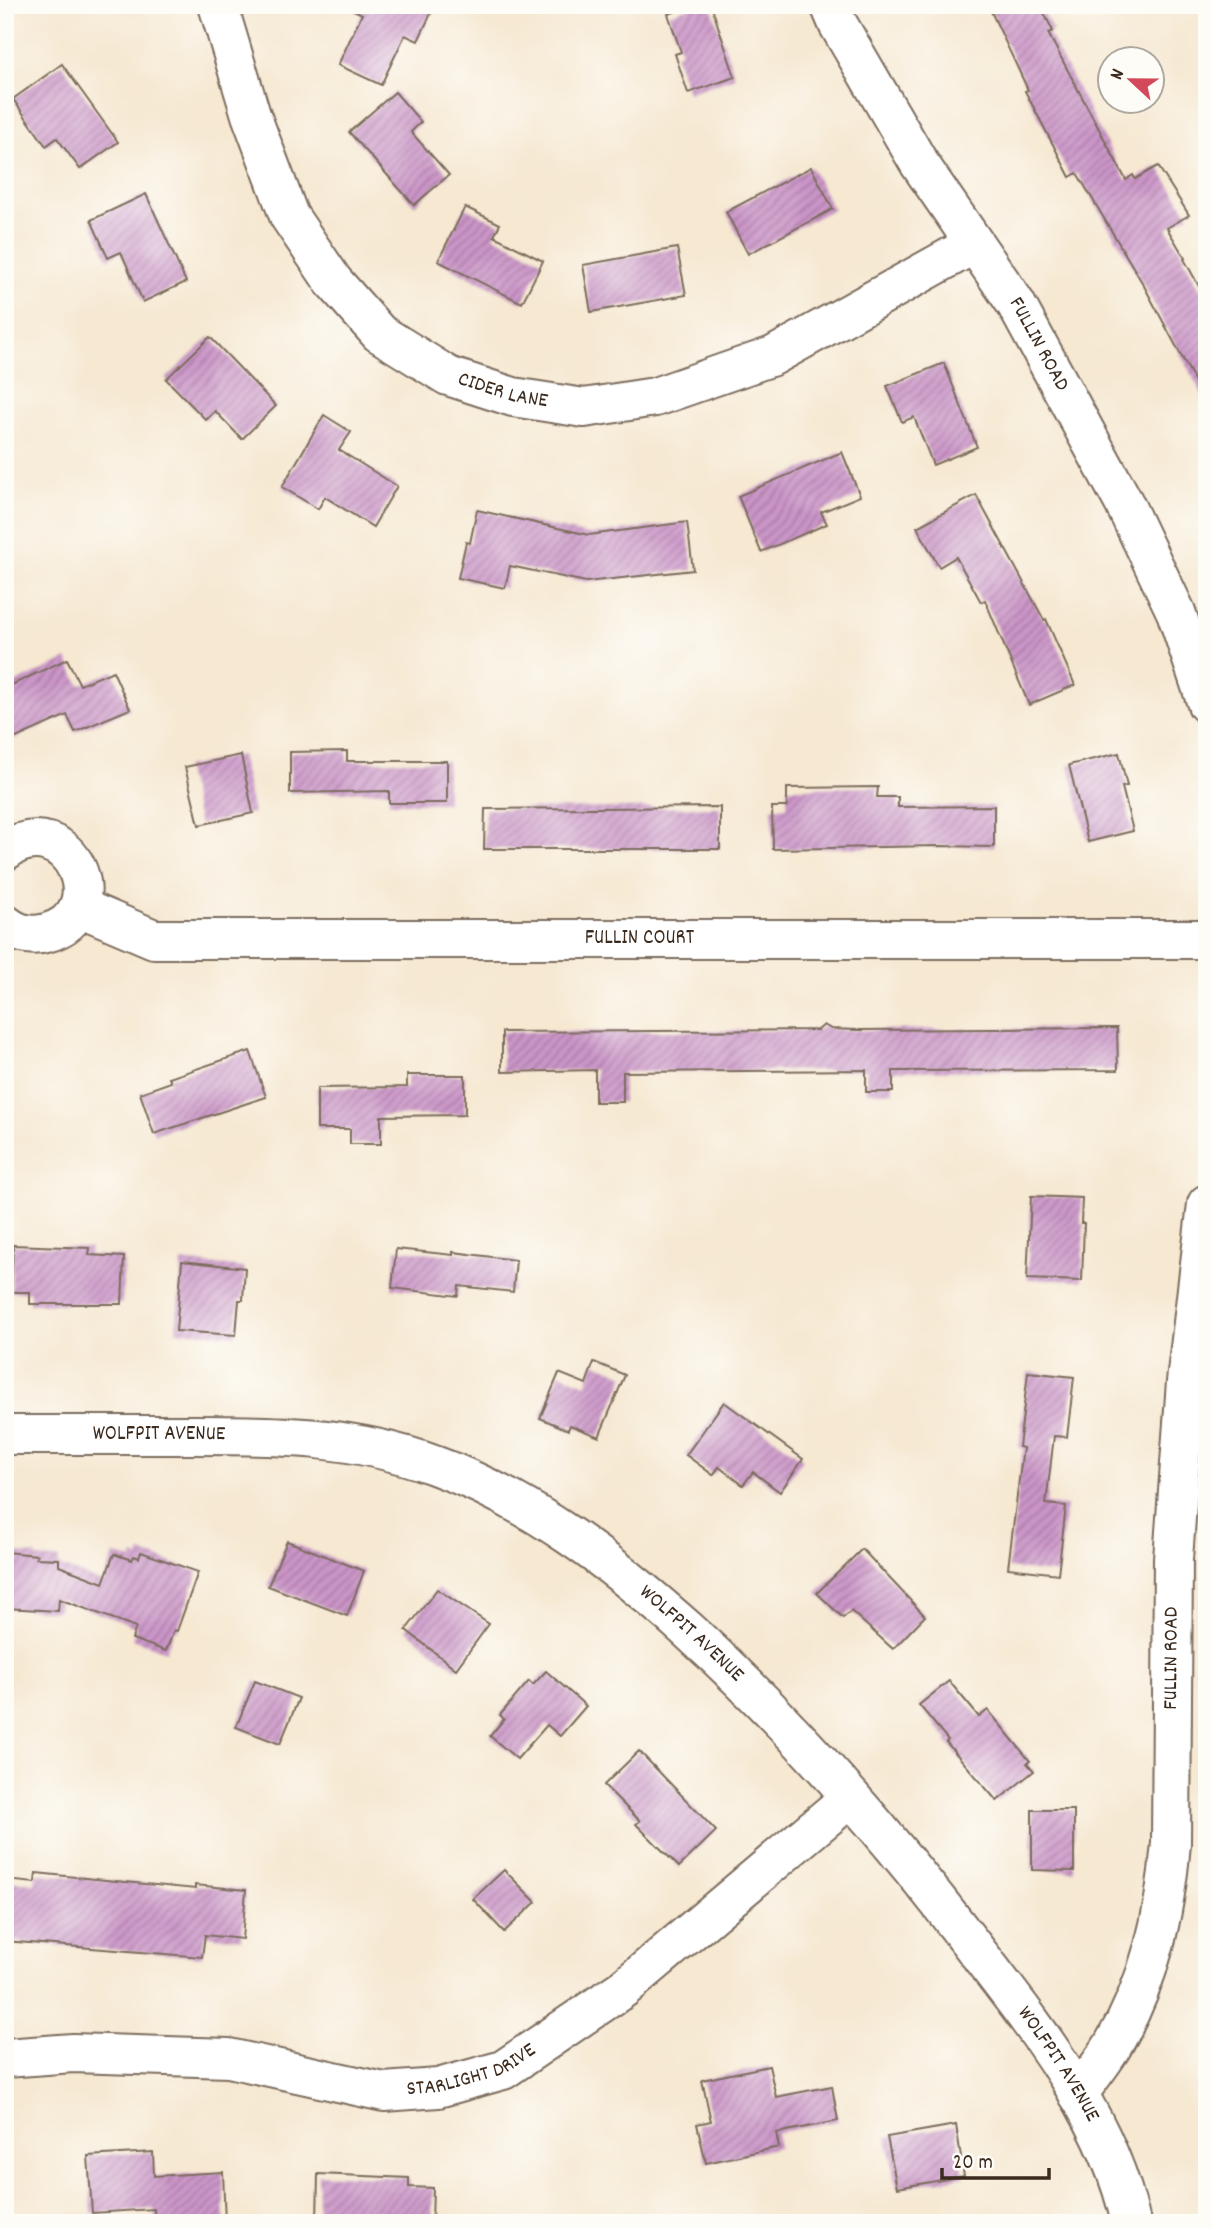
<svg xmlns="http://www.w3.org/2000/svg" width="1212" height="2228" font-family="Dekko,sans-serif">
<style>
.building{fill:url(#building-hatch)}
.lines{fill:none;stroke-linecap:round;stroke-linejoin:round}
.minor-casing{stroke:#7c6c5d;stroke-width:42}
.minor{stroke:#fff;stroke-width:38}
.labels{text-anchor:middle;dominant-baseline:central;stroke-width:6;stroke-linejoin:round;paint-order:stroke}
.street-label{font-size:21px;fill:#3b2a1e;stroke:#fdfcf7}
</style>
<defs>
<pattern id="building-hatch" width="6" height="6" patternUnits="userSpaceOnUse" patternTransform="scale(1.75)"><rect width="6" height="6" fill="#cb95c8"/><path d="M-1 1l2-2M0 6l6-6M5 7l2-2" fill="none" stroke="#a67aa2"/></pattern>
</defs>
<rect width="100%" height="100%" fill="#fdfcf7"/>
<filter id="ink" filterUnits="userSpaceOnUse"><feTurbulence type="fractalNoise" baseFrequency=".0143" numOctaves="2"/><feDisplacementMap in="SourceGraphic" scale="14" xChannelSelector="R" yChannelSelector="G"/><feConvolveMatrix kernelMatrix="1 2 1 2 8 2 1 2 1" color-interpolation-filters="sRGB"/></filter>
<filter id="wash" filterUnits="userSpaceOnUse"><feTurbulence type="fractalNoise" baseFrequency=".00686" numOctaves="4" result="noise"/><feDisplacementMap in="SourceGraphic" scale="28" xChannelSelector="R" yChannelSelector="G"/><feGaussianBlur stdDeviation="1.57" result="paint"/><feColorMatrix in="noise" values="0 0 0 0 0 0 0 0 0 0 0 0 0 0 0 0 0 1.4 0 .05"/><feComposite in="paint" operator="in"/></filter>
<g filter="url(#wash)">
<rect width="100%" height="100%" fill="#f6e8d1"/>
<g id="blocks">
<!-- building -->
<g class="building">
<polygon points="344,5 435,5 418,41 405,35 381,85 338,65 362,14"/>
<polygon points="696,5 711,5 735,77 688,93 675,54 681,52 668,14"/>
<polygon points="988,5 1040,5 1053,31 1048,33 1126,180 1133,175 1135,179 1158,166 1189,215 1167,228 1185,258 1184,259 1207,301 1207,404 1143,284 1077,173 1070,177 1025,91 1028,90"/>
<polygon points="62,64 118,142 80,169 57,138 46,146 13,99"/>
<polygon points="395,92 421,122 411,132 449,175 414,205 349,132"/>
<polygon points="811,167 833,209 748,254 726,212"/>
<polygon points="146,194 186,282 143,302 121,252 108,258 91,220"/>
<polygon points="465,207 500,224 494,236 543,261 522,303 438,261"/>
<polygon points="677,248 686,295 591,312 583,265"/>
<polygon points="210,337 276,406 242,439 215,411 206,420 166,379"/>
<polygon points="944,363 977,447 933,465 914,417 902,422 887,386"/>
<polygon points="324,415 351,432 339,450 397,486 373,527 325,497 318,509 282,487"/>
<polygon points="842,452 860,496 821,512 827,524 761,552 738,496"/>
<polygon points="976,495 1044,620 1046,619 1075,685 1029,705 985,600 981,602 956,557 939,567 917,527"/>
<polygon points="477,510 589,535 687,522 693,570 586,582 510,566 505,588 458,578 466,542 470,543"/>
<polygon points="67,659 80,685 113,671 130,709 75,732 67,715 5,743 5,688"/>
<polygon points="347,751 347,761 447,761 447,803 389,803 389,791 290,793 290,752"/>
<polygon points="1119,753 1127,786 1122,787 1133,831 1088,842 1069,765"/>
<polygon points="241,755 253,813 199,825 185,767"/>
<polygon points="878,787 877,797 898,797 898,807 994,806 994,847 938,846 773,849 772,807 787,807 787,788"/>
<polygon points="720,807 720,849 484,849 485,809"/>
<polygon points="824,1025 831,1029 858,1030 1117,1028 1118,1070 893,1071 893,1092 866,1092 866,1070 623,1072 623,1102 595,1102 595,1070 502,1072 502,1032 818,1030"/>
<polygon points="250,1051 266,1097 154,1134 140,1093 171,1082 169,1078"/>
<polygon points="407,1075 465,1075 465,1115 381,1116 381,1144 350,1144 350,1129 317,1129 317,1088 407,1087"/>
<polygon points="1031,1196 1082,1198 1081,1223 1084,1223 1082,1281 1027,1279"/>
<polygon points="13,1245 90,1248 89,1255 124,1257 122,1304 30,1304 30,1292 11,1292"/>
<polygon points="396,1249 453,1255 453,1252 516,1260 513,1292 459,1286 458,1296 392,1288"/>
<polygon points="182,1261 245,1268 243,1300 239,1300 236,1335 176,1331"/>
<polygon points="594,1362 625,1375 599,1437 570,1425 568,1430 540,1418 559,1373 586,1384"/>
<polygon points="1028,1372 1074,1377 1067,1437 1054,1436 1046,1504 1066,1506 1058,1574 1008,1568 1023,1448 1019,1447"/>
<polygon points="724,1402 803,1459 780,1492 753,1472 743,1485 719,1467 713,1475 686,1455"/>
<polygon points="287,1541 364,1571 347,1616 268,1586"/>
<polygon points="862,1549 925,1616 893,1649 851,1611 843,1618 817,1593"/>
<polygon points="5,1552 37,1555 36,1558 59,1559 59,1566 103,1583 114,1554 132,1560 134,1556 139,1558 141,1552 198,1572 177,1631 174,1630 166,1651 132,1639 136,1627 59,1599 58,1611 5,1608"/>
<polygon points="437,1589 489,1624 456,1669 406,1630"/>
<polygon points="546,1671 586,1706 560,1736 547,1725 517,1759 490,1736 504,1719 500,1715 529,1681 533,1685"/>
<polygon points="255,1681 299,1698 280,1744 236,1727"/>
<polygon points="949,1681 979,1717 988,1710 1030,1761 1027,1763 1034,1771 997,1801 946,1742 948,1740 919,1705"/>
<polygon points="639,1751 716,1831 679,1867 636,1824 640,1821 604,1785"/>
<polygon points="1032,1810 1074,1810 1074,1871 1032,1870"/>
<polygon points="504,1870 536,1902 504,1932 473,1899"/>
<polygon points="36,1873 195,1889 195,1885 246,1890 242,1939 205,1935 202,1957 5,1941 5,1880 35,1883"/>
<polygon points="769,2066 776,2097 832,2086 838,2121 776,2133 779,2147 706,2163 697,2124 711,2121 702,2080"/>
<polygon points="956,2125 964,2176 897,2188 887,2137"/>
<polygon points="153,2152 154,2176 223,2172 225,2223 155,2223 154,2209 92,2213 88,2156"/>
<polygon points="318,2174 409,2178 409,2187 433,2188 432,2223 317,2222"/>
</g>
</g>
</g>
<g filter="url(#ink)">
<use href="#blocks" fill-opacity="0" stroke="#7c6c5d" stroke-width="2"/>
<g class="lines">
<defs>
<g id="minor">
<path id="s1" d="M218,5L251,115L289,216L333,281L379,333L448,376L513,397L584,408L655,397L773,356L974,244"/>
<path id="s2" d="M830,5L838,24L919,163L1016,304L1124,503L1176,612L1207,704"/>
<path d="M5,851C69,806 118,914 46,933C32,937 17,934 5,924"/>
<path id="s3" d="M79,907L154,939H1207"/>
<path id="s4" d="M5,1435C65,1435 125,1435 184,1435C273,1435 349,1434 434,1465C531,1500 613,1563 689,1631C792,1725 884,1830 969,1941C1034,2026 1108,2115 1131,2223"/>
<path id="s5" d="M5,2058L73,2053L229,2058L384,2092L438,2088L503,2070L624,1988L851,1797"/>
<path id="s6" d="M1078,2094C1090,2078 1103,2062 1113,2045C1150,1982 1165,1915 1171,1843L1173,1559L1186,1382L1207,1204"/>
</g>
</defs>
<!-- minor casing -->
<use href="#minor" class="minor-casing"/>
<!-- minor -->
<use href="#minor" class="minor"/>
</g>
</g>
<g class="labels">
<!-- street labels -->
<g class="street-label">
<text stroke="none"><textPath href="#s2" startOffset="399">FULLIN ROAD</textPath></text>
<text stroke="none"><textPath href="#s1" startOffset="509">CIDER LANE</textPath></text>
<text stroke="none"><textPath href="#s3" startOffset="567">FULLIN COURT</textPath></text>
<text stroke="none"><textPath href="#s4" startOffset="154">WOLFPIT AVENUE</textPath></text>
<text stroke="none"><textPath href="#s4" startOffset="742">WOLFPIT AVENUE</textPath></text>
<text stroke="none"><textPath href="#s6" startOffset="457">FULLIN ROAD</textPath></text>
<text stroke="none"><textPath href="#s4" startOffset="1309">WOLFPIT AVENUE</textPath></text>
<text stroke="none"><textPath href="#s5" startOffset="474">STARLIGHT DRIVE</textPath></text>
</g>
</g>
<!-- margin -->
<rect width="1212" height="2228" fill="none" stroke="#fdfcf7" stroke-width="28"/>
<!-- north arrow -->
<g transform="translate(1131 80) rotate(292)"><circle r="33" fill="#fdfcf7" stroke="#afa8a0" stroke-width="2"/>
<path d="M0-5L12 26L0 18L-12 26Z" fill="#d1495b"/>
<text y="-10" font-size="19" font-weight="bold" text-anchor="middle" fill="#3b2a1e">N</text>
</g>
<!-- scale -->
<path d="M942 2168v10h107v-10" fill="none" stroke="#3b2a1e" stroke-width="3.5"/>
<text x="953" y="2168" font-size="21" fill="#3b2a1e" stroke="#fdfcf7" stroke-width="5" paint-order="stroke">20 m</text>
</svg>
